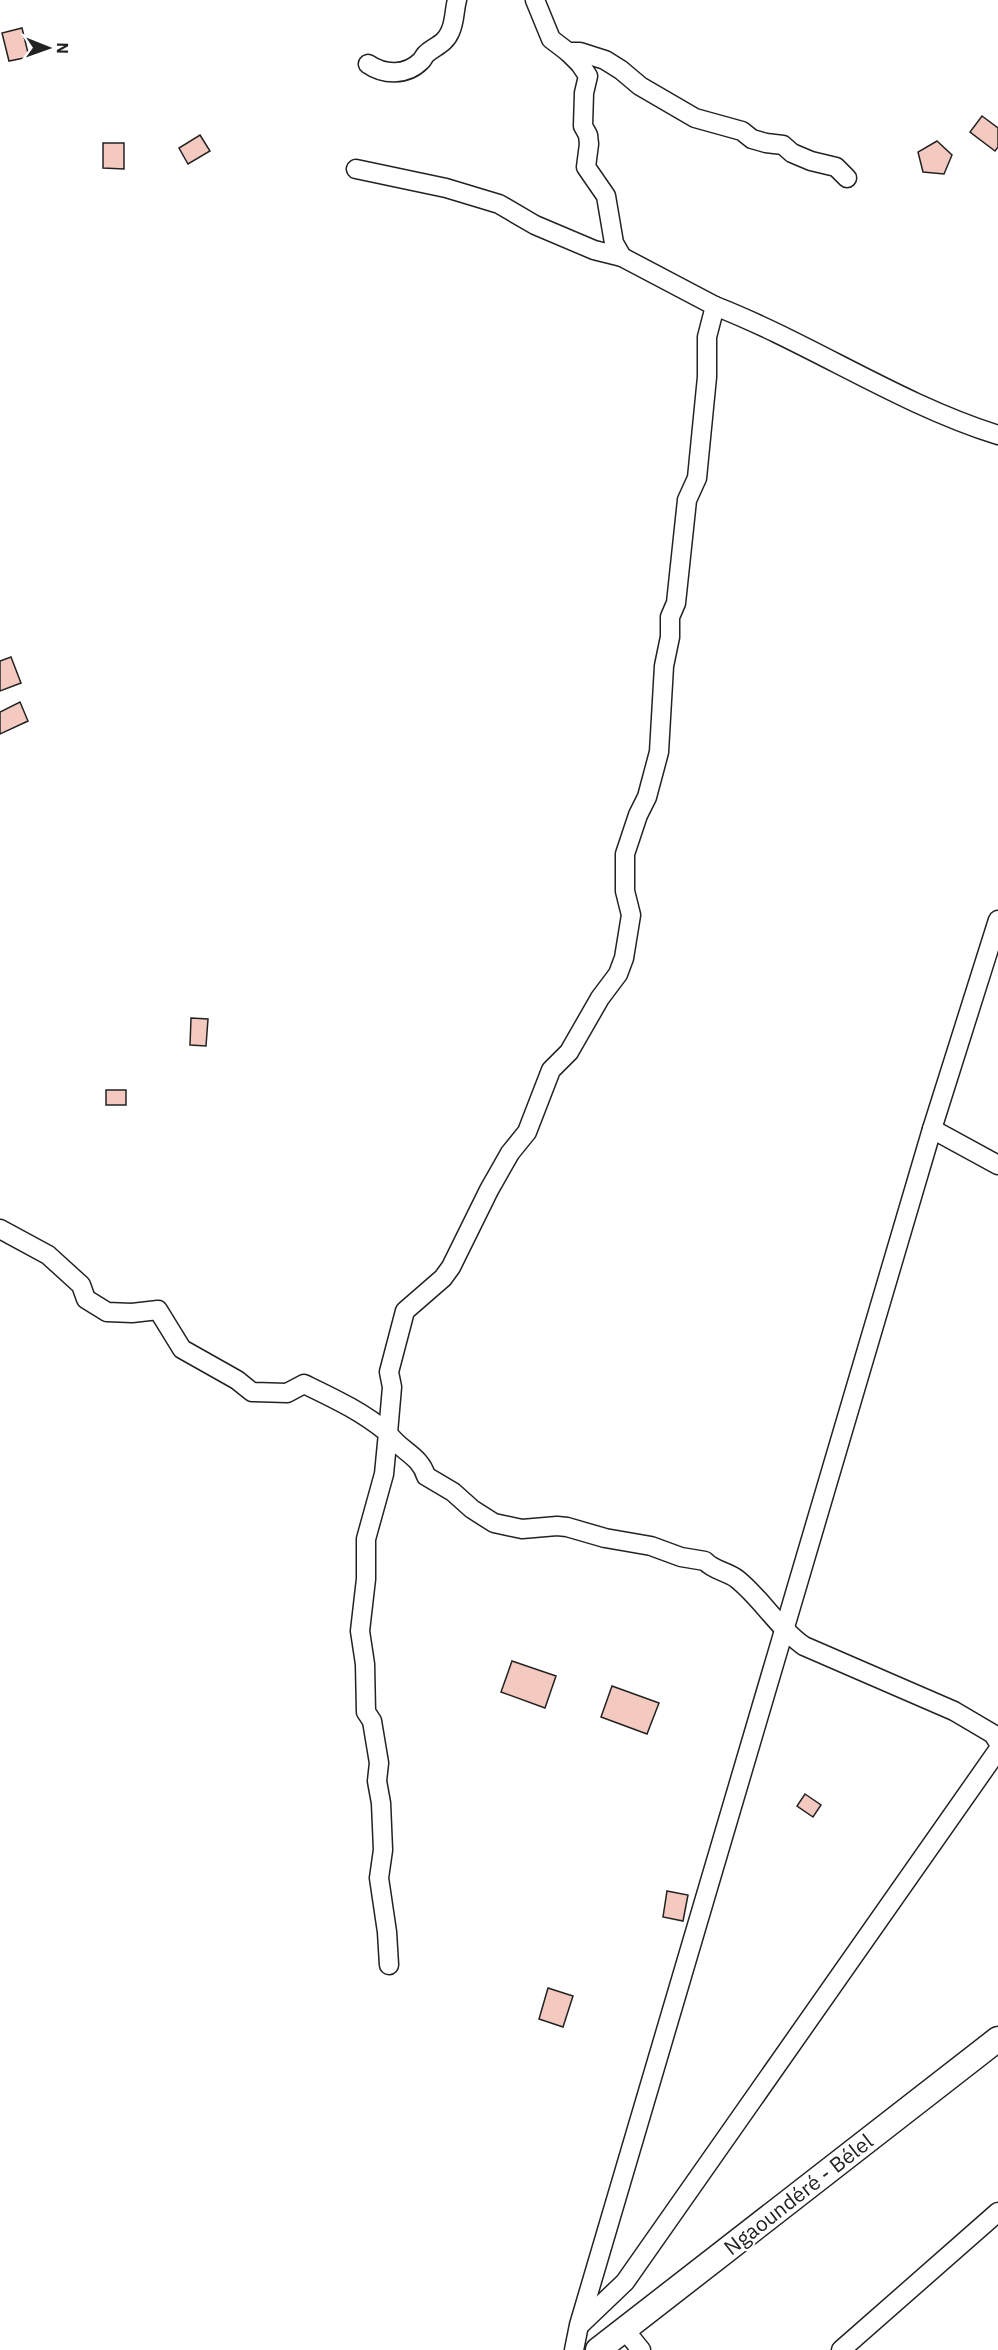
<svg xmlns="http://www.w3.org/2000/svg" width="998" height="2350" font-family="'IBM Plex Sans',sans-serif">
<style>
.building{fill:#f3c9c0;stroke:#222;stroke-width:1.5}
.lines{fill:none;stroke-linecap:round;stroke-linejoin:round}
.street-casing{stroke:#222;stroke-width:21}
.secondary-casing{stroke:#222;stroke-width:27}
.street{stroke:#fff;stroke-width:18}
.secondary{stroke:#fff;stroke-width:24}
.labels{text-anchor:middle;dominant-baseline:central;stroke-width:4.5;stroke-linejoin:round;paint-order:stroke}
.street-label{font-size:21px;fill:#222;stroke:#fff}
</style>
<rect width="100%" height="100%" fill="#fff"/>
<!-- building -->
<g class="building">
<polygon points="22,28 29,57 9,61 2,33"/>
<polygon points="982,116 998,128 998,147 995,151 970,132"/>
<polygon points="200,135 210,151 188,164 179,148"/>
<polygon points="937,141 952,155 944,174 923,172 918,152"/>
<polygon points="103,143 124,143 124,169 103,168"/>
<polygon points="11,657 21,683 0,691 0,661"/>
<polygon points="20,702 28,721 0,734 0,712"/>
<polygon points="191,1018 208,1019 206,1046 190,1045"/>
<rect x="106" y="1090" width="20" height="15"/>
<polygon points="512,1661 556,1676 545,1708 501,1692"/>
<polygon points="612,1686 659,1703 647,1734 601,1717"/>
<polygon points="805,1794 821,1805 813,1817 797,1806"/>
<polygon points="667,1891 688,1895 683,1921 663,1917"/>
<polygon points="548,1988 573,1996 563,2027 539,2019"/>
</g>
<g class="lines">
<defs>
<g id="street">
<polyline points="535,0 551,39 568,52 580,52 605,60 621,70 640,86 695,118 742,131 752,139 766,143 783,145 792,153 811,161 836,167 847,178"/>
<polyline points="568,52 580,64 588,76 584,93 583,126 588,135 589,144 586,167 606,196 614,243 622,257"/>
<path d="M368,64C384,75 406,76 421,61C423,59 424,56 426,54C435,46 445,44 450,32C455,22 454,11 457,0"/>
<path d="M356,169L446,188L499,204L535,225L594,250L622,257L715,306L707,337V377L697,478L687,500L676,603L670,617V637L664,666L659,752L647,797L638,815L625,854V891L631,915L624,958L618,974L600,998L569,1052L551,1070L527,1132L510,1153L489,1190L451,1267L443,1278L405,1311L389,1372L392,1387L388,1433C400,1451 420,1455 426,1476L453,1492L472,1509L494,1523L522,1529L557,1526L567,1527L605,1538L651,1546L681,1557L705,1561C714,1571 727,1571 737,1579C762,1599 778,1628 804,1646L954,1711L993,1734L998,1742"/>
<path d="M715,306C812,344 899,404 998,435"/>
<polyline points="932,1129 998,1165"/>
<path d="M0,1229L48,1255L81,1285L86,1299L107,1312L132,1313L158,1310L182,1349L237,1380L252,1392L287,1393L304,1384C335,1399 361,1411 388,1433L384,1474L366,1539V1579L360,1631L365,1664L366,1712L372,1721L379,1763L377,1781L381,1803L383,1850L379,1878L387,1932L389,1965"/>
<polyline points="580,2325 625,2282 998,1750"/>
<polyline points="624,2329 641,2350"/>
<polyline points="574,2350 579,2325 932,1129 998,920"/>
<polyline points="841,2350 998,2212"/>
</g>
<polyline id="secondary" points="598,2350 998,2039"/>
</defs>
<!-- street casing -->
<use href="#street" class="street-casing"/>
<!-- secondary casing -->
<use href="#secondary" class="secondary-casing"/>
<!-- street -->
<use href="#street" class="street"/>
<!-- secondary -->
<use href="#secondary" class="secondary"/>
</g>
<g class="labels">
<!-- street labels -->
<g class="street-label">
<text transform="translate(798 2194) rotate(-38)">Ngaoundéré - Bélel</text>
</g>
</g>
<!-- north arrow -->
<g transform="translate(48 48) rotate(91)" stroke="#ffffff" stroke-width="4.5" paint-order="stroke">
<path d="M0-4.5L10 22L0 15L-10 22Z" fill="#222222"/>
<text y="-9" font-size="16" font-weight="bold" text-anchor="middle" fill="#222222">N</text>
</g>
</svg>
